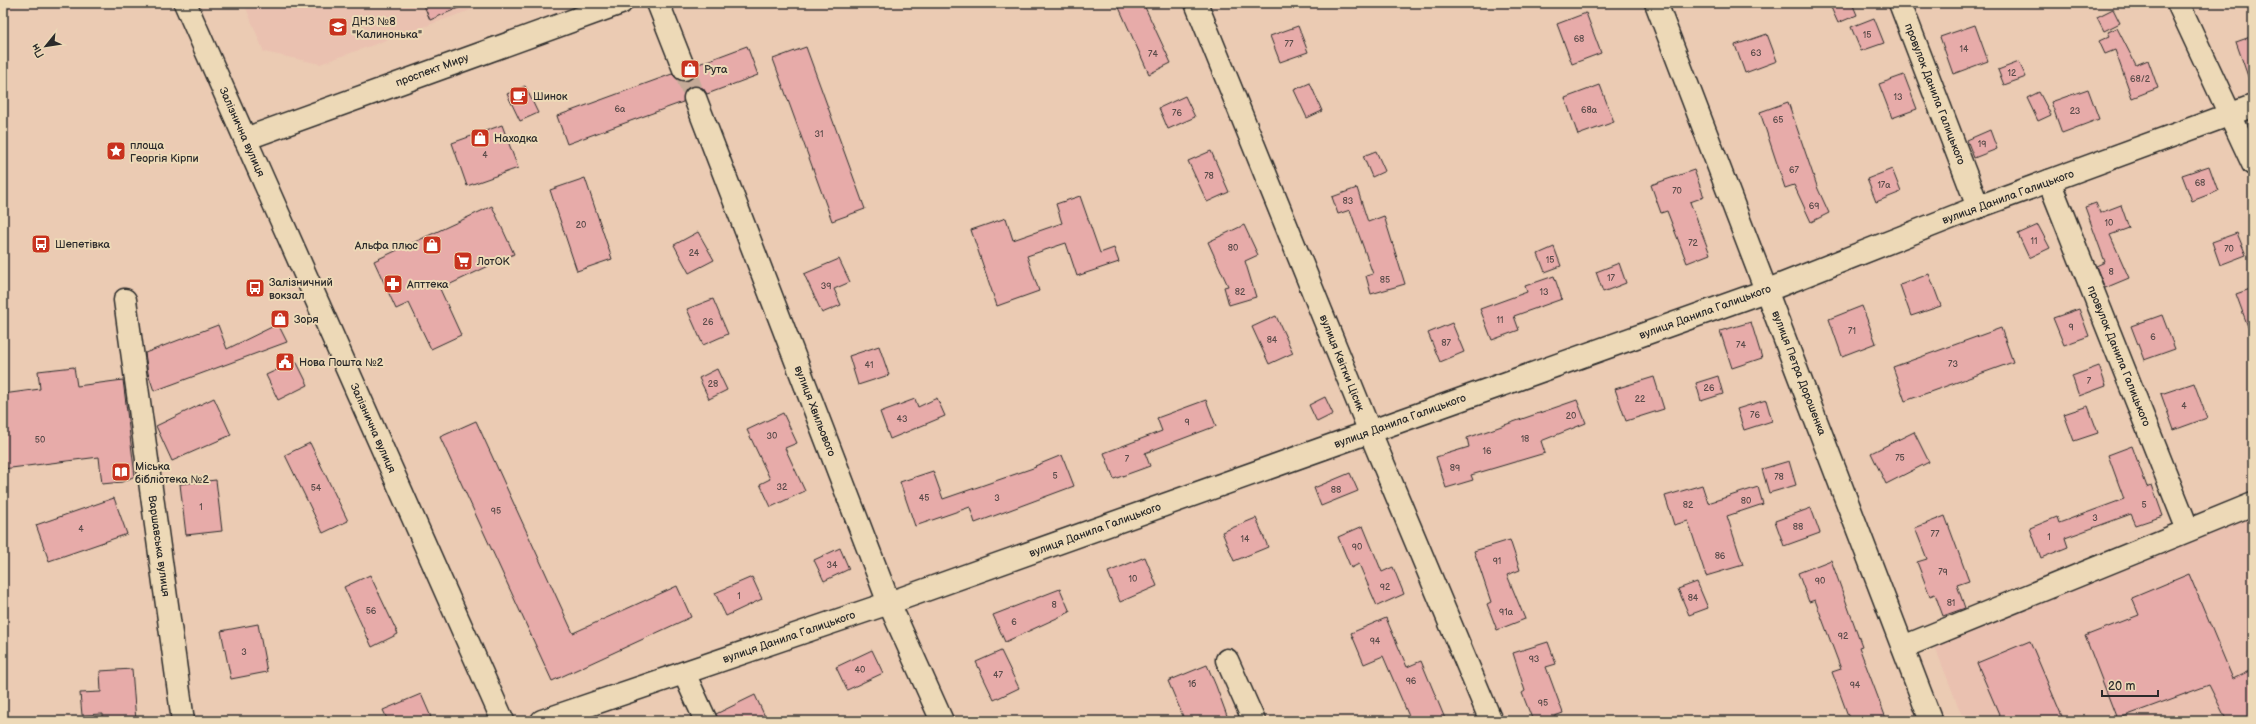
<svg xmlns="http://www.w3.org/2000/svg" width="2256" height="724" font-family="'Balsamiq Sans',sans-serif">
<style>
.built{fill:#eac1b0}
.building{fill:#e7aba9;stroke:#2b2b2b}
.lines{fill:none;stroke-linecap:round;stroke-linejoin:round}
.minor-tunnel{stroke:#c5ab98;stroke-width:22;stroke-dasharray:22 11;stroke-linecap:butt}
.minor-casing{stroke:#2b2b2b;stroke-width:25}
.minor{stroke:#edd9b7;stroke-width:22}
.labels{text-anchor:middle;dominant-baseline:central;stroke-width:4;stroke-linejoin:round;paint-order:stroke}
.number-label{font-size:9px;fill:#5a4b4a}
.poi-label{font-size:11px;fill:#2b2b2b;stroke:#edd9b7;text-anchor:start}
.street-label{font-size:11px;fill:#2b2b2b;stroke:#edd9b7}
</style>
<rect width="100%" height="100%" fill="#ebcbb3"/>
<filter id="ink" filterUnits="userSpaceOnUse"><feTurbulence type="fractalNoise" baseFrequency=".025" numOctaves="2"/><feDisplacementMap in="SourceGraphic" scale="8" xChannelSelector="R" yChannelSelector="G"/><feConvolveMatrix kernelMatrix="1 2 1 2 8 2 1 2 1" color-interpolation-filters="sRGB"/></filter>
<g filter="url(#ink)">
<!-- built -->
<g class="built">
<polygon points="3,3 29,3 3,13"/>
<polygon points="244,3 490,3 320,64 264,52"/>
<polygon points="2253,513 2253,721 1964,721 1935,647"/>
</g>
<!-- building -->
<g class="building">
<polygon points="423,3 470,3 430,20"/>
<polygon points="1117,3 1143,3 1171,63 1149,74"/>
<polygon points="1829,3 1852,3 1857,15 1838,23"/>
<polygon points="2113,9 2120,23 2104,31 2097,17"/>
<polygon points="1586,13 1601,53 1572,64 1557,24"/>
<polygon points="1874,18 1884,43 1861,51 1851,27"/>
<polygon points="1975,25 1988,61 1953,74 1940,37"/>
<polygon points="1298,26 1308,52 1280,62 1270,36"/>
<polygon points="2117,28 2136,65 2148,60 2158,88 2132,98 2115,50 2105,54 2099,41 2110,36 2108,32"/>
<polygon points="1767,34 1777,61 1745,73 1735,45"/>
<polygon points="2253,36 2253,85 2251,85 2236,42"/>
<polygon points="747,46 758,75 707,94 703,88 691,86 685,90 683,102 567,144 557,116 672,74 677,79 688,81 694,76 696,65"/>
<polygon points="806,47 865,209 832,221 773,59"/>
<polygon points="2019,62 2026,77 2004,85 1998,70"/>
<polygon points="1904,75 1917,109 1892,118 1879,84"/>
<polygon points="1310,83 1322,111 1307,118 1294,90"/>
<polygon points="1600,85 1614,122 1578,135 1565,98"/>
<polygon points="525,86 538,113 520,121 507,94"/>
<polygon points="2088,89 2099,119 2062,133 2051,102"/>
<polygon points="2039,92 2051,115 2038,121 2027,98"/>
<polygon points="1185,96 1195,117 1168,129 1159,108"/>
<polygon points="1788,102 1818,189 1829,213 1811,222 1794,185 1785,188 1760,112"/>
<polygon points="502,125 518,168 467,186 452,143"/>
<polygon points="1990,130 1997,149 1974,158 1967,140"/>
<polygon points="1211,151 1229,192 1207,202 1188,161"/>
<polygon points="1376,151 1385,171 1372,177 1363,156"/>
<polygon points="2209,166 2218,191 2192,201 2182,175"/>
<polygon points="1892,169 1901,192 1876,202 1867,179"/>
<polygon points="1694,170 1704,197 1690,202 1710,254 1687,263 1667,211 1661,213 1651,185"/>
<polygon points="585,178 612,259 577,271 550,190"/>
<polygon points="1357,188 1368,222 1384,216 1405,284 1371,294 1366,276 1373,274 1350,210 1338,214 1332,197"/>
<polygon points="1080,196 1100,253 1114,248 1119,262 1077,276 1066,243 1027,256 1039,291 997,306 971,230 1006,218 1013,240 1062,223 1056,204"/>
<polygon points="2096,203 2100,213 2121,205 2129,228 2110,235 2129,278 2105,288 2096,266 2105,262 2085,207"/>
<polygon points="492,206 514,254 440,289 461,335 431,349 409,303 396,309 374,261"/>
<polygon points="1244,225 1258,255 1245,261 1256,297 1229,305 1224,287 1228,286 1208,242"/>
<polygon points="2038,225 2050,248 2029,258 2018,234"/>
<polygon points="698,232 714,260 689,273 674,245"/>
<polygon points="2237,233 2246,255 2220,265 2212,242"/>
<polygon points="1554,247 1561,266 1545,272 1538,254"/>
<polygon points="839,259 850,282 834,289 841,305 822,313 804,274"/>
<polygon points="1619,263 1626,283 1603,292 1596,272"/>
<polygon points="1929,274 1941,306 1911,316 1900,285"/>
<polygon points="1554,276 1562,299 1514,316 1519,330 1492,340 1480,309 1527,292 1525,286"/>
<polygon points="2253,288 2253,335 2251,335 2236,294"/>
<polygon points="713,299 728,334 703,345 687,309"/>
<polygon points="1862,306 1876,343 1842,356 1829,319"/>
<polygon points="2079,309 2089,336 2064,345 2053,318"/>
<polygon points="2162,315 2175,349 2144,360 2131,326"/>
<polygon points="1276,316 1293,353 1269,364 1252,327"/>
<polygon points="1751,322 1762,358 1732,368 1720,331"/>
<polygon points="1452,323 1464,352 1440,362 1428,333"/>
<polygon points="278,324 287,342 154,391 148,373 145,353 218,325 227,349"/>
<polygon points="2001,328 2013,362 1905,401 1893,367"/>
<polygon points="879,346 889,375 858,385 849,356"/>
<polygon points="296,361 308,385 278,400 266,375"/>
<polygon points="2099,366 2106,386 2079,396 2072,376"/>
<polygon points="74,367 77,386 123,380 135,476 122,482 102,484 99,457 3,469 3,394 40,389 38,371"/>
<polygon points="717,369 727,390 709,399 699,378"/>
<polygon points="1718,376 1723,394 1701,401 1696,383"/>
<polygon points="1654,377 1664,409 1626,421 1615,389"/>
<polygon points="2194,383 2207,418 2174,430 2161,394"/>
<polygon points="1325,397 1333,414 1317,422 1309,405"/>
<polygon points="214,398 231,435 172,461 156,426"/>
<polygon points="937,398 945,416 890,439 880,412 915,399 918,407"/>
<polygon points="1206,400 1216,426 1145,453 1150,466 1114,479 1104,453 1162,431 1157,418"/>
<polygon points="1577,400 1586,423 1541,441 1545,453 1471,475 1473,480 1446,488 1436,457 1469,447 1467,438"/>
<polygon points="1766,400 1772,421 1744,430 1737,409"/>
<polygon points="2088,406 2098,433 2074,441 2064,414"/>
<polygon points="783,413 797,443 785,448 805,491 771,507 760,484 770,479 747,430"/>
<polygon points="476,421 573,633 677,586 691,617 552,681 440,437"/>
<polygon points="1914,432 1929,462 1886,484 1871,453"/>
<polygon points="310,443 348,521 323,533 285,455"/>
<polygon points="2132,446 2147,487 2152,485 2163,516 2136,525 2131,514 2065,538 2068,547 2041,558 2030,528 2057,517 2059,523 2124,499 2108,455"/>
<polygon points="1062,455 1074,486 975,523 970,507 915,526 900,482 933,471 943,499 1036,467 1035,466"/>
<polygon points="1789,461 1796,485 1769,493 1762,469"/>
<polygon points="1350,473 1358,491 1321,506 1314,488"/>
<polygon points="216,480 222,531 186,535 180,484"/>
<polygon points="1702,485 1708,503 1758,487 1763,504 1727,516 1743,565 1706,576 1688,521 1674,525 1665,496"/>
<polygon points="114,498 127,534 49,561 36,525"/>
<polygon points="1811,508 1820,533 1784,546 1775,521"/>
<polygon points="1945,516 1969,581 1957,585 1965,608 1943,616 1935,594 1930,596 1917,562 1927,559 1915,528"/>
<polygon points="1256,518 1268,547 1234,561 1222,532"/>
<polygon points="1363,526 1382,572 1393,567 1404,594 1377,606 1359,564 1351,568 1338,537"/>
<polygon points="1510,540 1520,570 1507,575 1525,619 1497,630 1487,604 1491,602 1474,551"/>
<polygon points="840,548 849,569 824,581 814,560"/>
<polygon points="1145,557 1157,586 1120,602 1108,572"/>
<polygon points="1831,560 1862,646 1859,647 1887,721 1850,721 1832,672 1841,669 1815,600 1809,602 1798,573"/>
<polygon points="2189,574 2233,679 2253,669 2253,721 2227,721 2209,685 2117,719 2085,636 2139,615 2132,598"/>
<polygon points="370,575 398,634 372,647 344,587"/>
<polygon points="752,577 762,599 726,616 715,593"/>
<polygon points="1697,582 1708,608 1689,615 1678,589"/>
<polygon points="1060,589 1070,612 1005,642 993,615"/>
<polygon points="1386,618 1407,667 1421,661 1446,721 1411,721 1383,656 1364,664 1351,633"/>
<polygon points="258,624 267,672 231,679 221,631"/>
<polygon points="2030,641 2064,721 2002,721 1977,663"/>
<polygon points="1548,642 1556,664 1546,667 1563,713 1541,721 1533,721 1522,693 1525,691 1513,653"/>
<polygon points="872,650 883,673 847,690 836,667"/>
<polygon points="1001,651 1019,688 994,700 976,662"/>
<polygon points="1207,665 1216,686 1229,721 1185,721 1168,681"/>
<polygon points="132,669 136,721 103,721 103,714 82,715 80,693 101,692 100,671"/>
<polygon points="421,694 431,717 422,721 388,721 383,710"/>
<polygon points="755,695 767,721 718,721 716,714"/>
</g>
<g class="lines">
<!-- minor-tunnel -->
<polyline class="minor-tunnel" points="684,69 695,98"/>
<defs>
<g id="minor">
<polyline points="185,3 503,721"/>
<polyline points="658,3 684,69"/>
<polyline points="1196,3 1370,432 1491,721"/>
<polyline points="1656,3 1931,721"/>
<polyline points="1900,3 1978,207"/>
<polyline points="2178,3 2253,164"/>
<polyline points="695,98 889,603 942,721"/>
<polyline points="245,139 621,3"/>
<polyline points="2049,181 2188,530"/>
<polyline points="125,300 183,721"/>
<polyline points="1903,647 2253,504"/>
<polyline points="1227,660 1254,721"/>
<polyline points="684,673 706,721"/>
<polyline points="542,721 889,603 1768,290 1978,207 2253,106"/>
</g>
</defs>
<!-- minor casing -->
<use href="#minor" class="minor-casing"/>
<!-- minor -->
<use href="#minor" class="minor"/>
</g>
</g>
<!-- icons -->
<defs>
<symbol id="school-square" viewBox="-11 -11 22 22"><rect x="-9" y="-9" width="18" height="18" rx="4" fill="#c8321e" stroke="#edd9b7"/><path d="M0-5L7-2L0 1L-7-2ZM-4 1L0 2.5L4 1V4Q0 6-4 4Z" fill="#fff"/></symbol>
<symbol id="shop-square" viewBox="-11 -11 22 22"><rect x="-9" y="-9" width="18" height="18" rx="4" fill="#c8321e" stroke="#edd9b7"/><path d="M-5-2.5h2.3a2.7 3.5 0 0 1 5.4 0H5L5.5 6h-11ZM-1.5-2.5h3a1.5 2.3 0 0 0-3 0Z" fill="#fff"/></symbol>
<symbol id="cafe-square" viewBox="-11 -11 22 22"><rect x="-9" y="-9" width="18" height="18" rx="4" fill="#c8321e" stroke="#edd9b7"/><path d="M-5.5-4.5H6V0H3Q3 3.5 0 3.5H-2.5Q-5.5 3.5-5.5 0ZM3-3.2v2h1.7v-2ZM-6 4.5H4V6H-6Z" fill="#fff"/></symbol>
<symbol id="sight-square" viewBox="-11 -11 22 22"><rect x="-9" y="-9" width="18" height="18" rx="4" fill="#c8321e" stroke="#edd9b7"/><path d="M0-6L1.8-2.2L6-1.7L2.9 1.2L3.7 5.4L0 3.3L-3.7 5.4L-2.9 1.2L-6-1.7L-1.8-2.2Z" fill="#fff"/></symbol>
<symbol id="bus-square" viewBox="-11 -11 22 22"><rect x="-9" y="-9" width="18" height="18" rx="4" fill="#c8321e" stroke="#edd9b7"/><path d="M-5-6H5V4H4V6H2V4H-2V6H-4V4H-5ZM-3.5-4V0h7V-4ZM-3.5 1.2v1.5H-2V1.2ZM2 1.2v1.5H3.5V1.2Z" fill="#fff"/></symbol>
<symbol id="supermarket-square" viewBox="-11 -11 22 22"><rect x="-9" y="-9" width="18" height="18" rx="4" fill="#c8321e" stroke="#edd9b7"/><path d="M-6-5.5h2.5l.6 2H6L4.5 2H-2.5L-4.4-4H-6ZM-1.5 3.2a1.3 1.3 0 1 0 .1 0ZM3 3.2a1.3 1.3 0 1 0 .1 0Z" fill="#fff"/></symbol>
<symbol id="pharmacy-square" viewBox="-11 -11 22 22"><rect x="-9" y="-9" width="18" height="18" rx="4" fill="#c8321e" stroke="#edd9b7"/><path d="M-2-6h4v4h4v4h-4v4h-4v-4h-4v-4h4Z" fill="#fff"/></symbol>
<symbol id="civic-square" viewBox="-11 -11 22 22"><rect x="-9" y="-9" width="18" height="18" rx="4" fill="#c8321e" stroke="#edd9b7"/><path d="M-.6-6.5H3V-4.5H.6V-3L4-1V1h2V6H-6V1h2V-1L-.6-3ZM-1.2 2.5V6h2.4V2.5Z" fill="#fff"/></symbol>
<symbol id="library-square" viewBox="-11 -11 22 22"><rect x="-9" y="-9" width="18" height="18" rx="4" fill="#c8321e" stroke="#edd9b7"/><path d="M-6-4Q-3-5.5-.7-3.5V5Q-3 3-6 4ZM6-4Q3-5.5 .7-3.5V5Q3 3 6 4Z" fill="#fff"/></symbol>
</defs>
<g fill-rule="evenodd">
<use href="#school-square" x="327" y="16" width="22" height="22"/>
<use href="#shop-square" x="679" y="58" width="22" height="22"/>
<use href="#cafe-square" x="508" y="85" width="22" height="22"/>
<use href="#shop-square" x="469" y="127" width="22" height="22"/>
<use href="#sight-square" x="105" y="140" width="22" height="22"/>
<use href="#bus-square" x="30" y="233" width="22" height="22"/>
<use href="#shop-square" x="421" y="234" width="22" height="22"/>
<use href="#supermarket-square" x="452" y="250" width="22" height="22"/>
<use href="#pharmacy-square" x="382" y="273" width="22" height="22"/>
<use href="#bus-square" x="244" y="277" width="22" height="22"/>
<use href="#shop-square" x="269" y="308" width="22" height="22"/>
<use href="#civic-square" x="274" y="351" width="22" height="22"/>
<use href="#library-square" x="110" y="461" width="22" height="22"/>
</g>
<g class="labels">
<!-- number labels -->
<g class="number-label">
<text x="1867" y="35">15</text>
<text x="1579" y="39">68</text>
<text x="1289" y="44">77</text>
<text x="1964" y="49">14</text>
<text x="1756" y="53">63</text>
<text x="1153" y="54">74</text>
<text x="2012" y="73">12</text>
<text x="2140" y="79">68/2</text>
<text x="1898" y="97">13</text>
<text x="620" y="109">6а</text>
<text x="1589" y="110">68а</text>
<text x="2075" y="111">23</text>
<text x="1177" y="113">76</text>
<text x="1778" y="120">65</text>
<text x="819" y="134">31</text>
<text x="1982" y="144">19</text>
<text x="485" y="155">4</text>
<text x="1794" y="170">67</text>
<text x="1209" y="176">78</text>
<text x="2200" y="183">68</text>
<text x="1884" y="185">17а</text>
<text x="1677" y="191">70</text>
<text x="1348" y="201">83</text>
<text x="1814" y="206">69</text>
<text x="2109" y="223">10</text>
<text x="581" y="225">20</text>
<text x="2034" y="241">11</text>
<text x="1693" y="243">72</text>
<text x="1233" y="248">80</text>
<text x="2229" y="249">70</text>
<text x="694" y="253">24</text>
<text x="1550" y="260">15</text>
<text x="2111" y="272">8</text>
<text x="1611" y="278">17</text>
<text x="1385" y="280">85</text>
<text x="826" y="286">39</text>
<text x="1240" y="292">82</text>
<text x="1544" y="292">13</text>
<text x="1500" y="320">11</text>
<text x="708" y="322">26</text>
<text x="2071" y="327">9</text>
<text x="1852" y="331">71</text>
<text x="2153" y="337">6</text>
<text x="1272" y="340">84</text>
<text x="1446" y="343">87</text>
<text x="1741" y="345">74</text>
<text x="1953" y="364">73</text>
<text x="869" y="365">41</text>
<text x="2089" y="381">7</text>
<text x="713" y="384">28</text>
<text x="1709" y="388">26</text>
<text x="1640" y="399">22</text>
<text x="2184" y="406">4</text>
<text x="1755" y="415">76</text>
<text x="1571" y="416">20</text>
<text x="902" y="419">43</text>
<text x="1187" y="422">9</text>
<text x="772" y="436">30</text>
<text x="1525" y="439">18</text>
<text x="40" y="440">50</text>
<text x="1487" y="451">16</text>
<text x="1900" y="458">75</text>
<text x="1127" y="459">7</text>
<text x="1455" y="468">89</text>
<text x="1055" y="476">5</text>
<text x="1779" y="477">78</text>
<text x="782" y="487">32</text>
<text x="316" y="488">54</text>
<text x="1336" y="490">88</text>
<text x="924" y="498">45</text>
<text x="997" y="498">3</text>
<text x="1746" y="501">80</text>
<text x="1688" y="505">82</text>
<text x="2144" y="505">5</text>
<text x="201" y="507">1</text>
<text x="496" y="511">95</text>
<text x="2095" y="518">3</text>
<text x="1798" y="527">88</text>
<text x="81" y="529">4</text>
<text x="1935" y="534">77</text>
<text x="2049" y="537">1</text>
<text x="1245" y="539">14</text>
<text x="1357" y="547">90</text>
<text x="1720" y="556">86</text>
<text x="1497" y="561">91</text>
<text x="832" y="565">34</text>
<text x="1943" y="572">79</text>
<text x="1133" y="579">10</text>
<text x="1820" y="581">90</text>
<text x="1385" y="587">92</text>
<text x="739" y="596">1</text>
<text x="1693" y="598">84</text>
<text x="1951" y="603">81</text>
<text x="1054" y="605">8</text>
<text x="371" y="611">56</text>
<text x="1506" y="612">91а</text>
<text x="1014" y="622">6</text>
<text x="1843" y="636">92</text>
<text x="1375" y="641">94</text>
<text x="244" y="652">3</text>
<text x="1534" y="659">93</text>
<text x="860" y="670">40</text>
<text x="998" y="675">47</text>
<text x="1411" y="681">96</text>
<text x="1192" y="684">1б</text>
<text x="1855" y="685">94</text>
<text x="1543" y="703">95</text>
</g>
<!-- poi labels -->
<g class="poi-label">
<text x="352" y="21">ДНЗ №8<tspan x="352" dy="13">"Калинонька"</tspan></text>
<text x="704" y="69">Рута</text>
<text x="533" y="96">Шинок</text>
<text x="494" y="138">Находка</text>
<text x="130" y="145">площа<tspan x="130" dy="13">Георгія Кірпи</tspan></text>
<text x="55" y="244">Шепетівка</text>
<text x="418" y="245" text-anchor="end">Альфа плюс</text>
<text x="477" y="261">ЛотОК</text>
<text x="269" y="282">Залізничний<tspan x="269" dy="13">вокзал</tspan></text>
<text x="407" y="284">Апттека</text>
<text x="294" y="319">Зоря</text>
<text x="299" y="362">Нова Пошта №2</text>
<text x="135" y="466">Міська<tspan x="135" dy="13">бібліотека №2</tspan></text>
</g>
<!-- street labels -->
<g class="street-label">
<text transform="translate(432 70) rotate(-20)">проспект Миру</text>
<text transform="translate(1935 94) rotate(69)">провулок Данила Галицького</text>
<text transform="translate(242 132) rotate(66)">Залізнична вулиця</text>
<text transform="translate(2008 197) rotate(-20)">вулиця Данила Галицького</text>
<text transform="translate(1705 312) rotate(-20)">вулиця Данила Галицького</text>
<text transform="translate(2119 356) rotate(68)">провулок Данила Галицького</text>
<text transform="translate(1342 363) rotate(68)">вулиця Квітки Цісик</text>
<text transform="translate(1799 373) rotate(69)">вулиця Петра Дорошенка</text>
<text transform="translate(815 411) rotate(69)">вулиця Хвильового</text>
<text transform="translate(1400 421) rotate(-20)">вулиця Данила Галицького</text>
<text transform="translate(373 428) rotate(66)">Залізнична вулиця</text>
<text transform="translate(1095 530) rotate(-20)">вулиця Данила Галицького</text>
<text transform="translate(159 546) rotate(82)">Варшавська вулиця</text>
<text transform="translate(789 637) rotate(-19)">вулиця Данила Галицького</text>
</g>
</g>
<!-- margin -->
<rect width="2256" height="724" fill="none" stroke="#edd9b7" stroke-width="16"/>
<rect x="8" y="8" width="2240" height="708" fill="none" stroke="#2b2b2b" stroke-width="1.5" filter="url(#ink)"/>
<!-- north arrow -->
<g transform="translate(46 46) rotate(240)" stroke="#edd9b7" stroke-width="3" paint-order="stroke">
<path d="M0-3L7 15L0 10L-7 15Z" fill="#2b2b2b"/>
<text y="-6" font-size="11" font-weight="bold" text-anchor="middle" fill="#2b2b2b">Пн</text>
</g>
<!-- scale -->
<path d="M2102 690v6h56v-6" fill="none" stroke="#2b2b2b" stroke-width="2"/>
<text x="2108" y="690" font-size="12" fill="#2b2b2b" stroke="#edd9b7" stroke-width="3" paint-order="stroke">20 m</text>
</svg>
